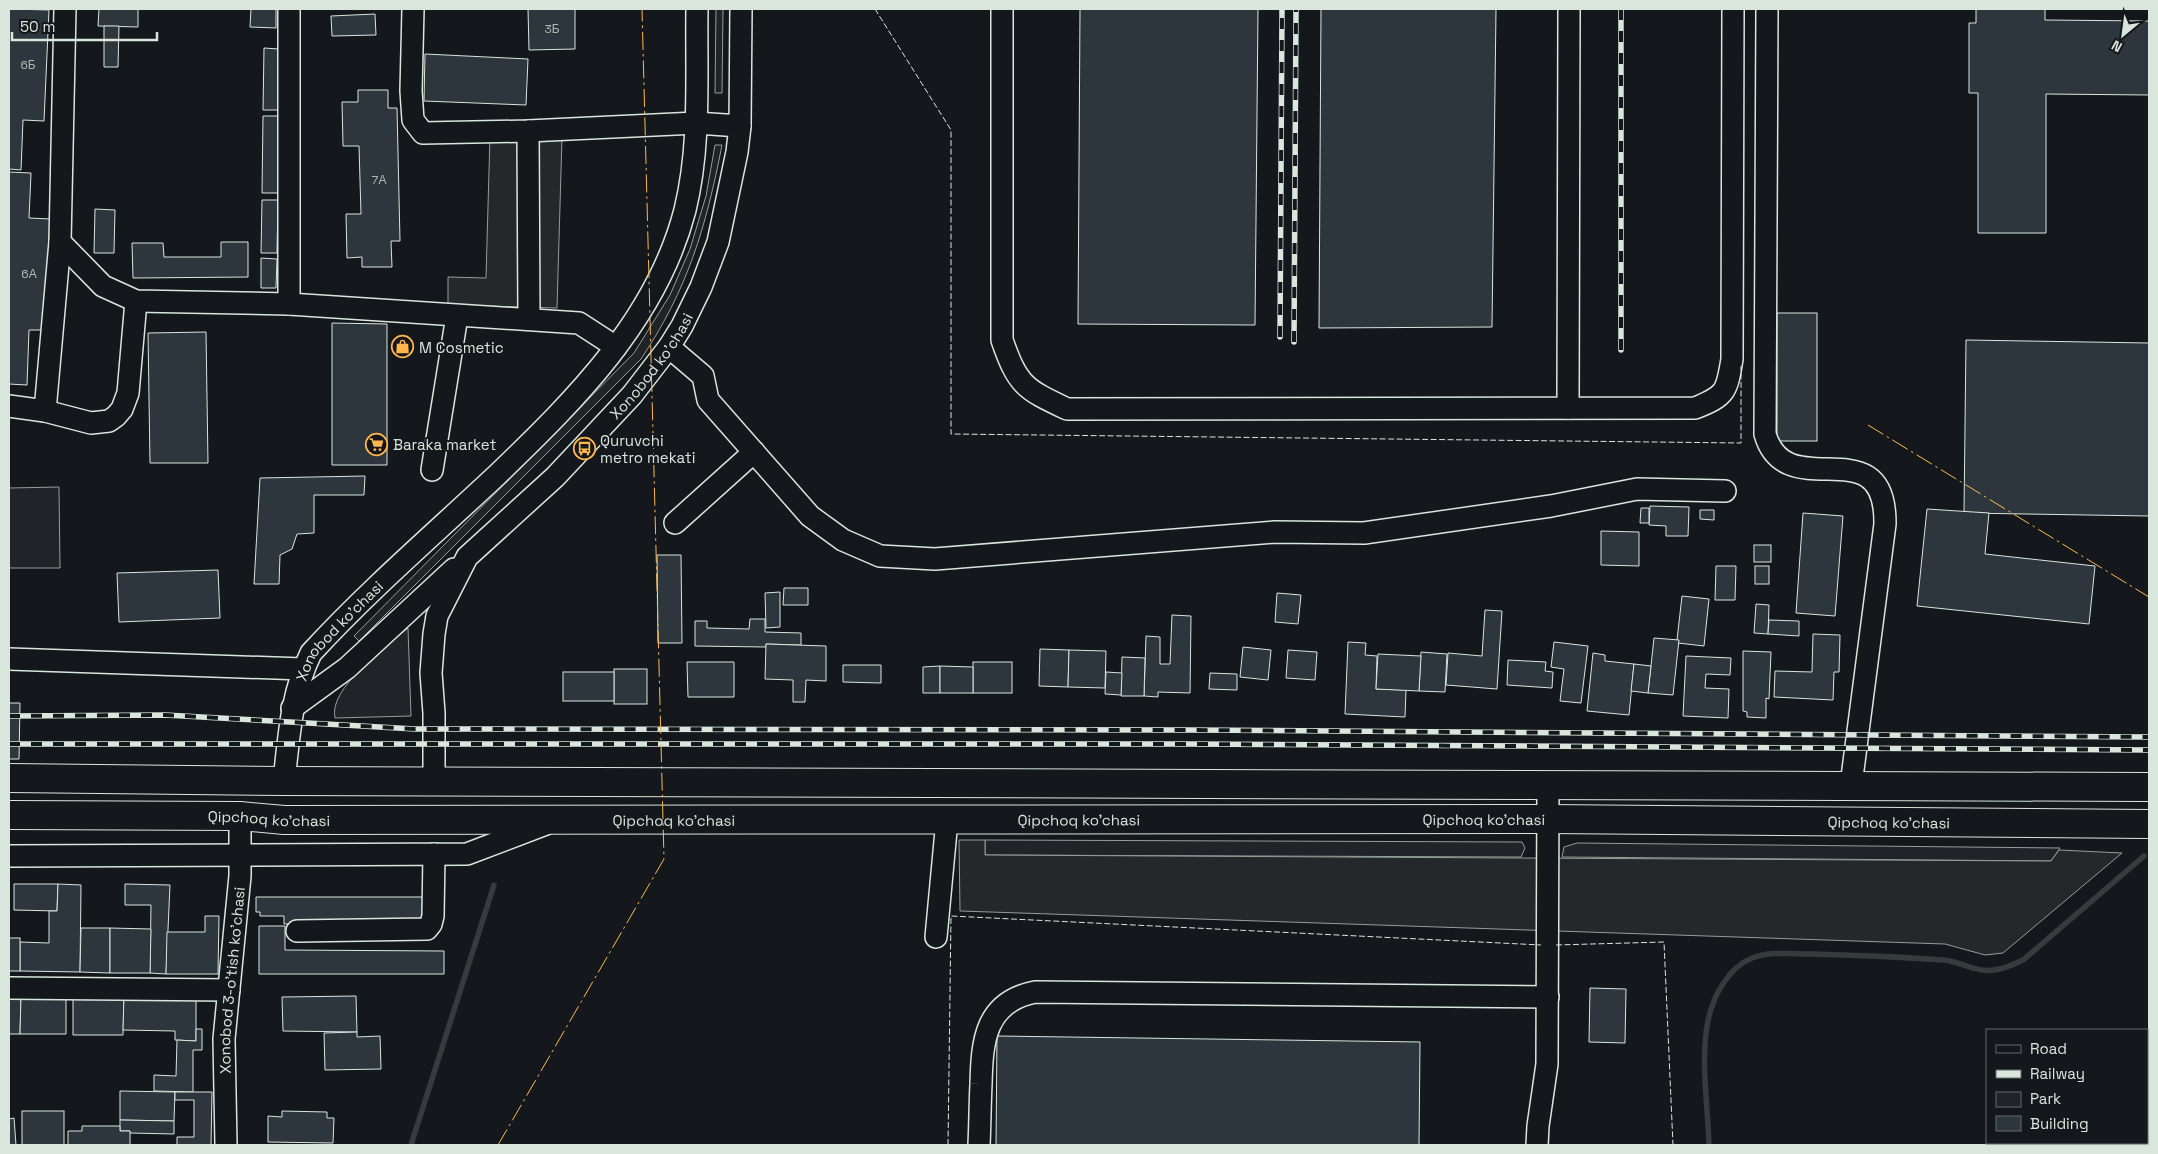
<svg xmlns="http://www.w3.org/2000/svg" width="2158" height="1154" font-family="'Space Grotesk',sans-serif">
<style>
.green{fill:#202428;stroke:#939e99}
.parking{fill:#24282b;stroke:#939e99}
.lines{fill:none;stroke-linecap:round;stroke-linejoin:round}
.stream{stroke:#363b3e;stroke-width:5.5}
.building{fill:#2c363c;stroke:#d8e6dc}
.minor-casing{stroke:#d8e6dc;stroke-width:24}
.major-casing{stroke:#d8e6dc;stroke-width:30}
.minor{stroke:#14181c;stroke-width:21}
.major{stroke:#14181c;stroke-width:28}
.rail-casing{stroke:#d8e6dc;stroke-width:5.5}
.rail{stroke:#14181c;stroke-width:4;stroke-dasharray:11;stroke-linecap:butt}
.fence{stroke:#d8e6dc;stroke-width:1;stroke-dasharray:6 2.5;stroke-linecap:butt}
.power{stroke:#ffb74d;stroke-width:1;stroke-dasharray:18 4 2.5 4;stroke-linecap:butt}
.labels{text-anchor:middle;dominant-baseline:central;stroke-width:4;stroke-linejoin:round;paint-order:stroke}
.number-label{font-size:12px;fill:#adbab4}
.poi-label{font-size:15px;fill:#d8e6dc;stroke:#14181c;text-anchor:start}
.street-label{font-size:15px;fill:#d8e6dc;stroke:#14181c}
</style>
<rect width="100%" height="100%" fill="#14181c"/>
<!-- green -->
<g class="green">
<polygon points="716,9 723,9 722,93 715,93"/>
<path d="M715,145H722C706,227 688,289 641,359L359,641L354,636L634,353L670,295L690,249L706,196Z"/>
<polygon points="59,487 60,568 9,568 9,488"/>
<path d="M408,628L411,716L335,718C328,688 387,646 408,628Z"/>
<polygon points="985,840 1522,842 1525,848 1521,857 985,855"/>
<polygon points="1577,843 2060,848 2051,861 1562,857 1564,847"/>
</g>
<!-- parking -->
<g class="parking">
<polygon points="490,135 562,137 557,308 448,305 448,277 486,278"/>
<polygon points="959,840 985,840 985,855 2051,861 2059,850 2122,853 2003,953 1985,955 1945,944 960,911"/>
</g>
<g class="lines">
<!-- stream -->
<g class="stream">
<polyline points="411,1145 494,885"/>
<path d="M1709,1145C1708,1106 1700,1059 1708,1021C1713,996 1728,968 1752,958C1770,951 1793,954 1812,954C1856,955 1900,957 1944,960C1955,961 1962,965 1973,968C1992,974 2006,968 2023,960L2144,856"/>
</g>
</g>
<!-- building -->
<g class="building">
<polygon points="9,9 49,10 44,121 23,120 21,170 9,169"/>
<polygon points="99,9 138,9 138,27 98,26"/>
<polygon points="251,9 276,9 276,28 250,27"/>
<polygon points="528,9 575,9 575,49 529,50"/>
<polygon points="1080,9 1258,9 1255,325 1078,324"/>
<polygon points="1321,9 1496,9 1492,327 1319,328"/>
<polygon points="1976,9 2045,9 2045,20 2149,21 2149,95 2046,94 2046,233 1978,233 1978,93 1969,93 1969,23 1976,23"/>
<polygon points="375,14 376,35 332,36 331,16"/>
<polygon points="104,26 119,26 118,67 104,67"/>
<polygon points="264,48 279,49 278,110 263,110"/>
<polygon points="425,54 528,59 526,105 424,101"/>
<polygon points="358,90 388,90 388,108 397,108 400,241 391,241 392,267 362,267 362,257 347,258 346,214 361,214 359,146 343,146 342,102 358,102"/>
<polygon points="263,116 279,116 278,193 262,193"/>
<polygon points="9,172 31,173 29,218 51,219 46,330 29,330 27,385 9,384"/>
<polygon points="262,200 278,200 277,253 261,253"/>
<polygon points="95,209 115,210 114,253 94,253"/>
<polygon points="221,242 248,242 248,277 133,278 132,243 163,243 164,257 221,257"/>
<polygon points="261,258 277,259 276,288 261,288"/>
<rect x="1777" y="313" width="40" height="128"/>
<polygon points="332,323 387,324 387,465 332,465"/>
<polygon points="206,332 208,463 150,463 148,333"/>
<polygon points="1966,340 2149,343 2149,516 1964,513"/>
<polygon points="365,476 364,495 314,495 314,533 297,534 292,549 280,555 279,584 254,584 260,478"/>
<polygon points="1650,506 1689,507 1688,536 1666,536 1666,526 1649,525"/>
<polygon points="1641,508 1649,508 1649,523 1640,523"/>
<polygon points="1927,509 1989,513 1985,554 2095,566 2089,624 1917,606"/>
<polygon points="1700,510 1714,510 1714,520 1700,519"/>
<polygon points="1803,513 1843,516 1835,616 1796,613"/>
<polygon points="1601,531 1639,532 1639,566 1601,565"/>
<rect x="1754" y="545" width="17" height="17"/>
<polygon points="657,555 681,555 682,643 658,643"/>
<polygon points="1716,566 1736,566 1735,600 1715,600"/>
<rect x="1755" y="566" width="14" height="18"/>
<polygon points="218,570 220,618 119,622 117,573"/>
<polygon points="784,588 808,588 808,605 783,605"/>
<polygon points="780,592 780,627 766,628 765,593"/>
<polygon points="1277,593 1301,595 1298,624 1275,622"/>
<polygon points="1682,596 1709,599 1704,646 1678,643 1677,640"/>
<polygon points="1756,604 1769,605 1768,634 1754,633"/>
<polygon points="1485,610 1502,611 1497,689 1446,685 1448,653 1482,656"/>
<polygon points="1172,615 1191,616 1190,693 1158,692 1158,697 1144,696 1146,636 1160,637 1160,664 1170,664"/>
<polygon points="750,619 765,619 765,632 801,633 801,645 766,644 766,647 695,646 695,621 707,621 707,628 749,629"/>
<polygon points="1769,620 1799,621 1799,636 1768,634"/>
<polygon points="1813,634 1840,635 1839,672 1834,672 1833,700 1774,697 1775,671 1812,672"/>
<polygon points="1654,638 1679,640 1673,695 1648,693"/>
<polygon points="1348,642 1366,643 1365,655 1377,656 1376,689 1406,690 1405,717 1345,714"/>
<polygon points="1554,642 1588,646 1581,703 1560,701 1564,669 1551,667"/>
<polygon points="766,644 826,646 826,681 806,680 805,702 793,702 793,680 765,679"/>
<polygon points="1243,647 1271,650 1268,680 1240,677"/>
<polygon points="1040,649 1069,650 1068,687 1039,686"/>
<polygon points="1069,650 1106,651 1105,688 1068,687"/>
<polygon points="1288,650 1317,652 1315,680 1286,678"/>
<polygon points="1743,651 1771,652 1769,699 1766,698 1766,718 1747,717 1747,712 1743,711"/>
<polygon points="1421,652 1447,654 1445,692 1419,691"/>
<polygon points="1593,653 1605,655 1605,661 1634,664 1629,715 1587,711"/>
<polygon points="1378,654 1421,656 1419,691 1376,689"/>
<polygon points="1686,656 1731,658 1730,675 1706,674 1705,688 1729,689 1728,718 1683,716"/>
<polygon points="1122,657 1145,658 1144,696 1121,696"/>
<polygon points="1508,660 1546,662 1545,671 1553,672 1552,688 1507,685"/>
<polygon points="687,662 734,662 734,697 688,697"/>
<rect x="973" y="662" width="39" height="31"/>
<polygon points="1634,664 1651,666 1648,693 1631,691"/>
<polygon points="843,665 881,665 881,683 843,682"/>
<polygon points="940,666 940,693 923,693 923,667"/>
<polygon points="940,666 973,667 973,693 940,693"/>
<rect x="614" y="669" width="33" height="35"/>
<rect x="563" y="672" width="51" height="29"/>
<polygon points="1106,672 1122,673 1121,695 1105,694"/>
<polygon points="1210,673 1237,674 1237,690 1209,689"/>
<polygon points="9,703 20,703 19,759 9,759"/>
<polygon points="14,884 58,884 57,911 14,910"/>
<polygon points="58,884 81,885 80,972 20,971 20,942 49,943 49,911 57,911"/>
<polygon points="125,884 170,885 166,974 150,973 151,905 125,905"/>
<polygon points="256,897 424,897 424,924 284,924 284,916 260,916 260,912 256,912"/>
<polygon points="205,916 219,916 218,974 166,974 167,932 205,932"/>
<polygon points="259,926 285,926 285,950 444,951 444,974 259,974"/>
<polygon points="81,928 110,928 110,973 80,972"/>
<polygon points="110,928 151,929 150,973 110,973"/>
<rect x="9" y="938" width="11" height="33"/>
<polygon points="1590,988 1626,989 1625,1043 1589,1042"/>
<polygon points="73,995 124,996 123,1035 73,1035"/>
<polygon points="124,996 196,997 196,1041 175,1040 175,1031 123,1030"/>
<polygon points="356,996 357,1032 283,1031 282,997"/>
<polygon points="9,997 21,997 20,1034 9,1034"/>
<polygon points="21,997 66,998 66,1034 20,1034"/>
<polygon points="196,1029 202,1029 202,1050 193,1050 193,1092 154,1091 154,1075 176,1076 177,1040 196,1041"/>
<polygon points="357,1032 357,1037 380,1036 381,1069 325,1070 324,1033"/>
<polygon points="997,1036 1420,1042 1419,1145 996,1145"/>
<polygon points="120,1091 175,1092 174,1121 120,1120"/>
<polygon points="175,1092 212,1092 211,1145 177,1145 177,1137 194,1137 194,1100 175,1100"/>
<rect x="22" y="1111" width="42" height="34"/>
<polygon points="282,1111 327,1112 327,1118 334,1118 333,1143 268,1142 268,1116 282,1117"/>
<polygon points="14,1118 16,1145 9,1145 9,1119"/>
<polygon points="120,1120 174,1121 174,1134 130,1133 130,1131 120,1131"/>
<polygon points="82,1126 120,1126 120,1131 130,1131 130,1145 68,1145 68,1131 82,1131"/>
</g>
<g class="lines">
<defs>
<g id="minor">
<polyline points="65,9 60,242 103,286 136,301 289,304 579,323 616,347"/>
<polyline points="289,9 289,304"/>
<polyline points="413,9 411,91 413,120 423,133 528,131 696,123 740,126"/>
<path d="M1002,9V340C1018,386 1025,389 1067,409L1695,408C1726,396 1727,391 1732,359L1733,9"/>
<path d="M1767,9L1765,434C1786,508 1886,424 1885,524L1851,785"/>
<polyline points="528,131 529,319"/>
<polyline points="669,347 703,376 708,400 810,516 843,540 880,556 935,559 1275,532 1364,533 1551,506 1637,489 1725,491"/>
<polyline points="9,406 45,411 91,423 109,421 116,416 122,409 128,393 136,301"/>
<polyline points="1568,408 1569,9"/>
<polyline points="45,411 60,242"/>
<polyline points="432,470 457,316"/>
<polyline points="675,523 754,452"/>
<polyline points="9,659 303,669"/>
<polyline points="292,708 347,668 454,569"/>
<path id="s1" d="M284,781C289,737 291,694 311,653C369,590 434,534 497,475C575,400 657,319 685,210C701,145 696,76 697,9"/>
<path id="s2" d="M434,782V713L431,673L434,634L437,616L467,557L555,477L632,395L669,347L682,326L701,287L718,242L737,152L740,126L741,9"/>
<polyline points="9,856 467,854 546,824"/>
<polyline points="297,931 427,929 431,924 433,916 434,854"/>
<polyline points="936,937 947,820"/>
<polyline points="9,988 229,990"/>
<path id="s3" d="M226,1145L224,1039L240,876V816"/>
<path d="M979,1145C980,1125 980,1104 981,1084C982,1041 985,1002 1035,992L1548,997"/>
<polyline points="1537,1145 1538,1126 1547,1064 1548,784"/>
</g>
<g id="major">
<polyline points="9,778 284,781 2149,787"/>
<path id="s4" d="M9,815L240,816L284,820L1547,819L2149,824"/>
</g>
</defs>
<!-- minor casing -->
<use href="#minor" class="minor-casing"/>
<!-- major casing -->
<use href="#major" class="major-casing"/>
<!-- minor -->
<use href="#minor" class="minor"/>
<!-- major -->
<use href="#major" class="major"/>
<defs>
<g id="rail">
<polyline points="1280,337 1282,9"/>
<polyline points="1294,342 1296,9"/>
<polyline points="1621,350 1621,9"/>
<polyline points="9,716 165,715 415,729 1187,730 2149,737"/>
<polyline points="9,744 1188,744 2149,750"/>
</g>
</defs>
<!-- rail casing -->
<use href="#rail" class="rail-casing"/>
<!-- rail -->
<use href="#rail" class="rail"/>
<!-- fence -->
<g class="fence">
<polyline points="875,9 951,130 951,434 1741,443 1741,366"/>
<polyline points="1556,945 1664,942 1673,1145"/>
<polyline points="948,1145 951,916 1541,945"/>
</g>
<!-- power -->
<g class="power">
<polyline points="1868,425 2149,597"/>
<polyline points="498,1145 664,859 642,9"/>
</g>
</g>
<!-- icons -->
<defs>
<symbol id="shop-ring" viewBox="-11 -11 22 22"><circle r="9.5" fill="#14181c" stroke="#ffb74d" stroke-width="1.5"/><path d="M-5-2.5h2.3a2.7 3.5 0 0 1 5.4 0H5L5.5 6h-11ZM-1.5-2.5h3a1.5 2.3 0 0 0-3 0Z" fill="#ffb74d"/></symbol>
<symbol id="supermarket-ring" viewBox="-11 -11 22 22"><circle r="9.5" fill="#14181c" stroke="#ffb74d" stroke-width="1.5"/><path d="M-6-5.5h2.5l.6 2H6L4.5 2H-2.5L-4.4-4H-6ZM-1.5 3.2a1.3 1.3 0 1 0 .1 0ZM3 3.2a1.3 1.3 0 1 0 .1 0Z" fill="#ffb74d"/></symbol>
<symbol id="bus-ring" viewBox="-11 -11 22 22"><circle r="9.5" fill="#14181c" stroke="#ffb74d" stroke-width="1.5"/><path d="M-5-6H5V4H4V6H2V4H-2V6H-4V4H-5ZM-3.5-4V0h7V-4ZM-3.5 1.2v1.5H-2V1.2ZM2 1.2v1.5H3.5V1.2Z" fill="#ffb74d"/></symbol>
</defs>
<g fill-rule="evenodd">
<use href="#shop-ring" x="390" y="334" width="25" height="25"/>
<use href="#supermarket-ring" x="364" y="432" width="25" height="25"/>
<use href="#bus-ring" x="572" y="436" width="25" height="25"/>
</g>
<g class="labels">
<!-- number labels -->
<g class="number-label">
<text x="552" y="29">3Б</text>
<text x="28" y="65">6Б</text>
<text x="379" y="180">7А</text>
<text x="29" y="274">6А</text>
</g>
<!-- poi labels -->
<g class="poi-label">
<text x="419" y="347">M Cosmetic</text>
<text x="600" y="440">Quruvchi<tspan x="600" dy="17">metro mekati</tspan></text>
<text x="393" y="444">Baraka market</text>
</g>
<!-- street labels -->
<g class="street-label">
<text stroke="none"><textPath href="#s2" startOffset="499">Xonobod ko'chasi</textPath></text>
<text stroke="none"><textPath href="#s1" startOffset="166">Xonobod ko'chasi</textPath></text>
<text stroke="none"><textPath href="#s4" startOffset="260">Qipchoq ko'chasi</textPath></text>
<text stroke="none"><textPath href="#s4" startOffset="1475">Qipchoq ko'chasi</textPath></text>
<text stroke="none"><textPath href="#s4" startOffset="665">Qipchoq ko'chasi</textPath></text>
<text stroke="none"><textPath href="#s4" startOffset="1070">Qipchoq ko'chasi</textPath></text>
<text stroke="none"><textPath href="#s4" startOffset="1880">Qipchoq ko'chasi</textPath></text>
<text stroke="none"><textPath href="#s3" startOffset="165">Xonobod 3-o'tish ko'chasi</textPath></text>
</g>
</g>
<!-- border -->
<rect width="2158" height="1154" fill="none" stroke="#d8e6dc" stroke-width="20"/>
<!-- legend -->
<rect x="1986" y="1029" width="162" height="115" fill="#14181c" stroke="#626a69"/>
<rect x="1996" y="1045" width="25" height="8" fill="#14181c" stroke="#626a69"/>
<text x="2030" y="1054" font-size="15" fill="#d8e6dc">Road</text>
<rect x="1996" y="1070" width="25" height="8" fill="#d8e6dc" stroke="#626a69"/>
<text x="2030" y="1079" font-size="15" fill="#d8e6dc">Railway</text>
<rect x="1996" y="1092" width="25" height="15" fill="#202428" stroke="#626a69"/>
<text x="2030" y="1104" font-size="15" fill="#d8e6dc">Park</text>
<rect x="1996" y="1116" width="25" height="15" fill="#2c363c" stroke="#626a69"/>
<text x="2030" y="1129" font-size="15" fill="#d8e6dc">Building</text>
<!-- north arrow -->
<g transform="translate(2123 35) rotate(209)" stroke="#14181c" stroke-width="4" paint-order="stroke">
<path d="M0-4L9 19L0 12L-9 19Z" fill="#d8e6dc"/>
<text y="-8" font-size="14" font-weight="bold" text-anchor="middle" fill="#d8e6dc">N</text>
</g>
<!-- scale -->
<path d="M12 32v8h145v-8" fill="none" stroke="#d8e6dc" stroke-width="2.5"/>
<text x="20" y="32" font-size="15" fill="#d8e6dc" stroke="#14181c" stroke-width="4" paint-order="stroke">50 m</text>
</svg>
